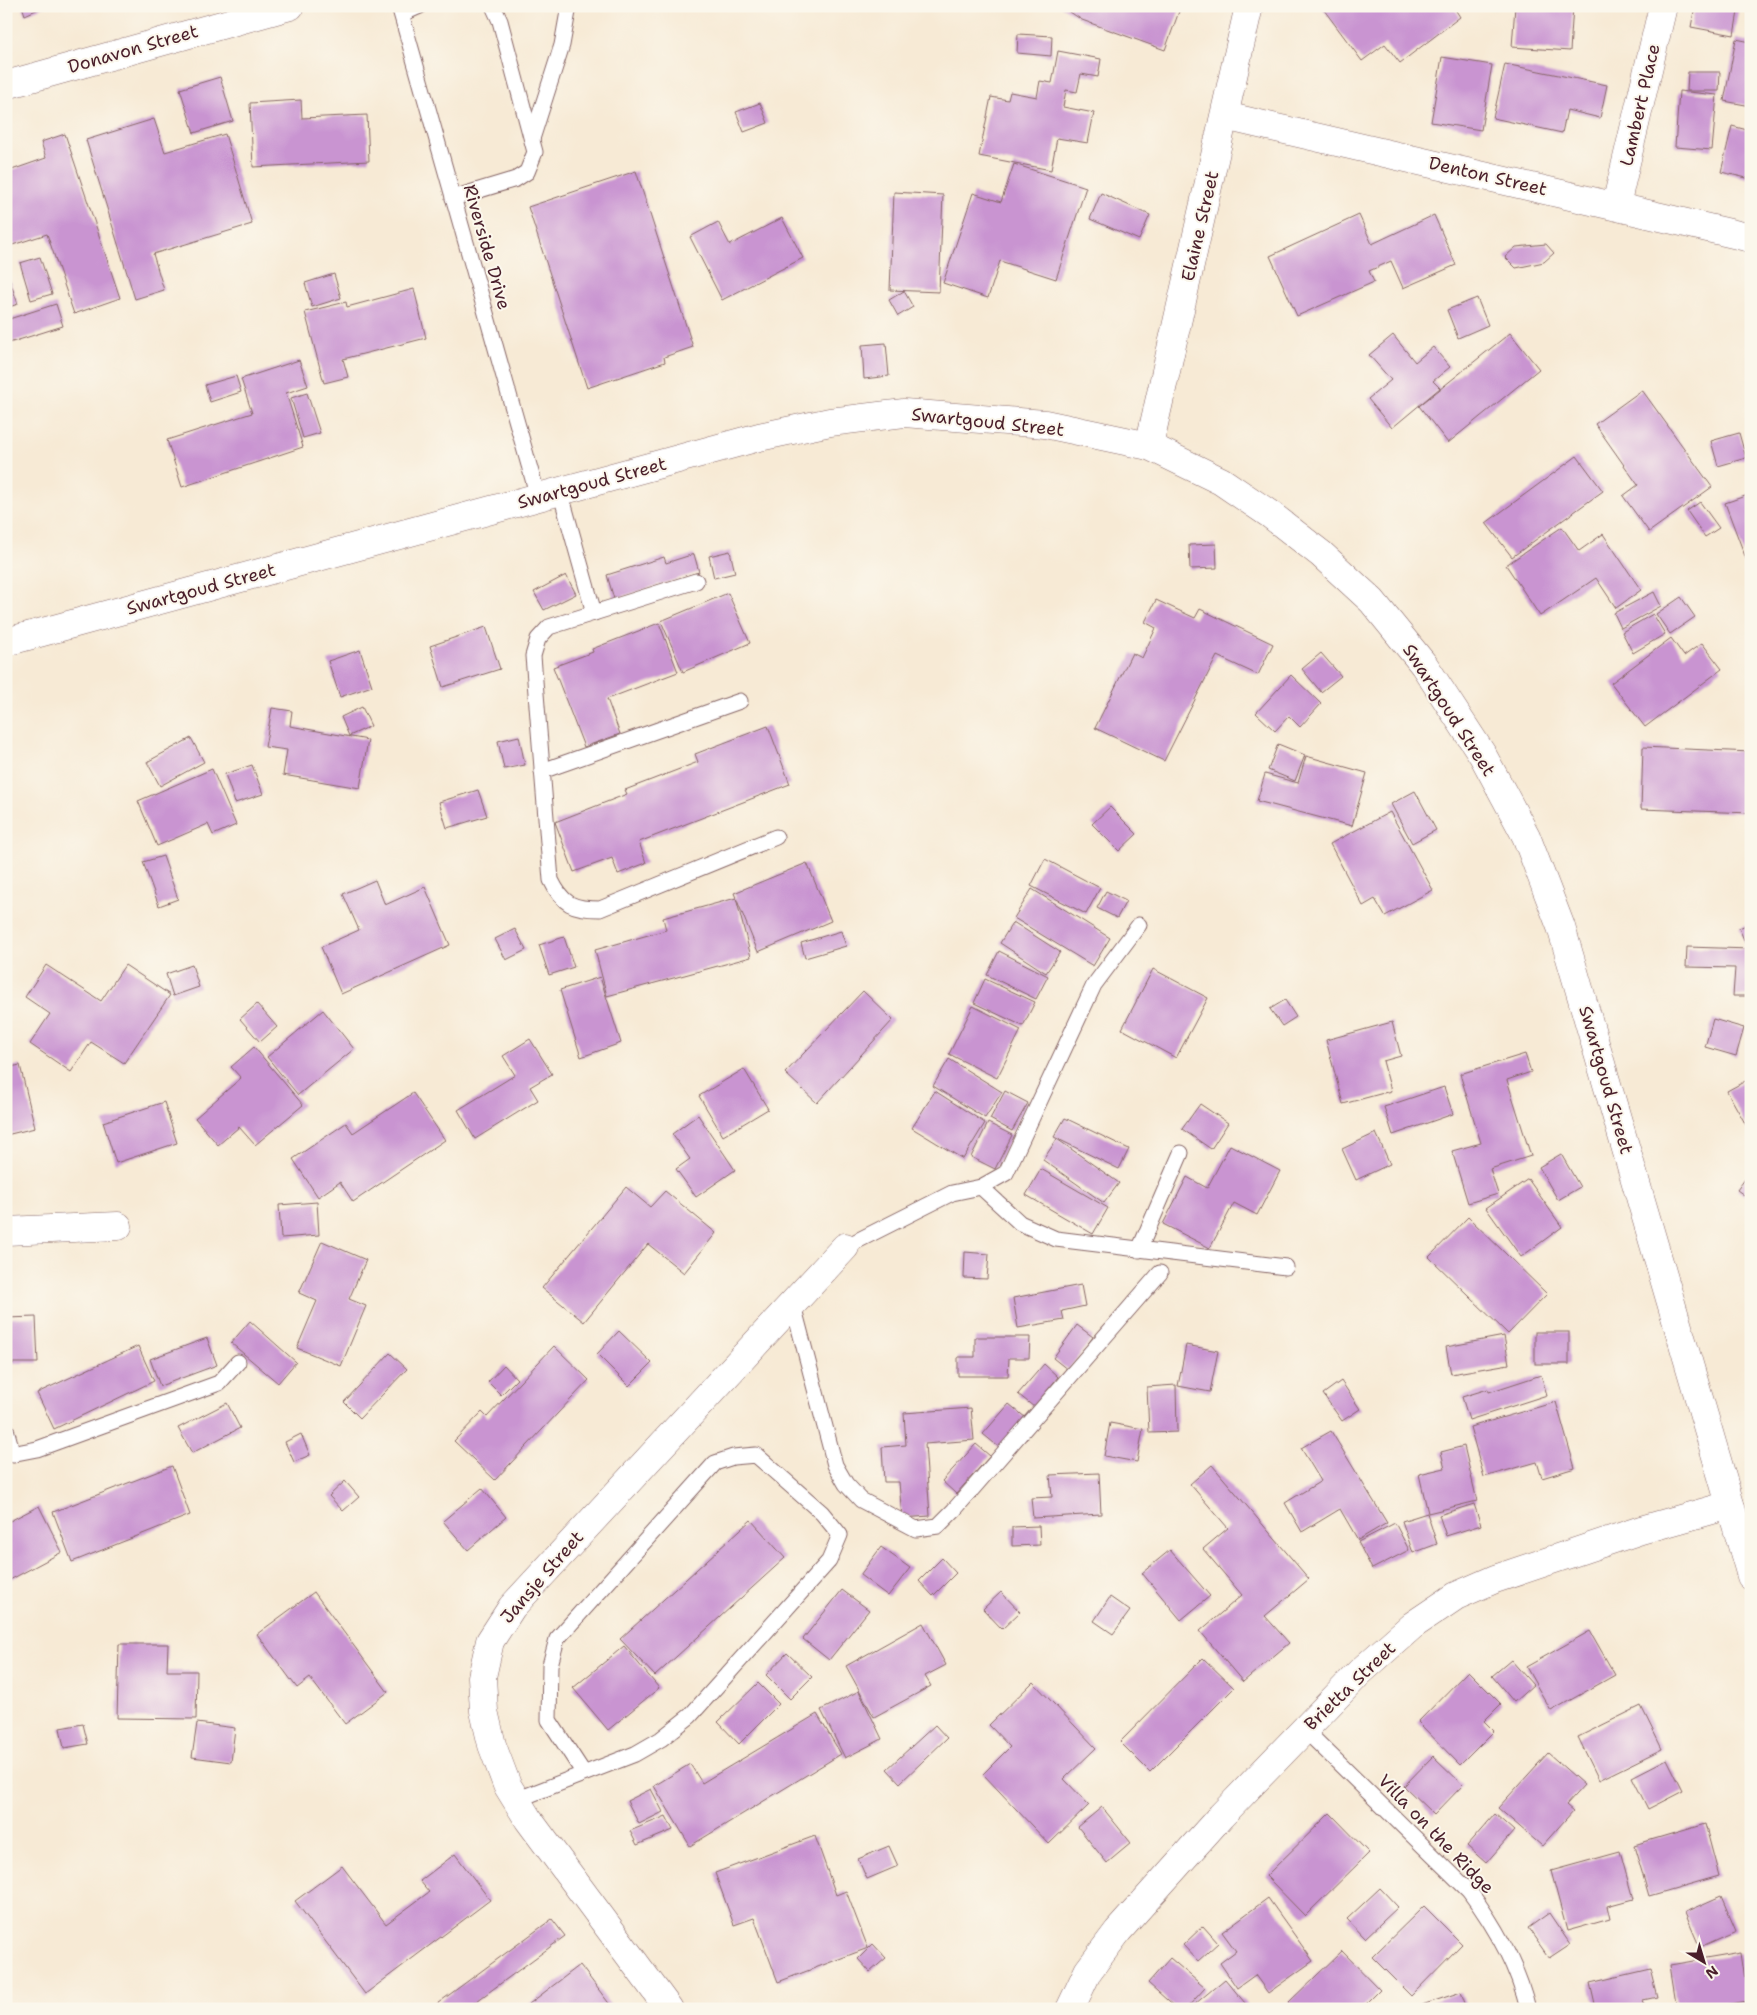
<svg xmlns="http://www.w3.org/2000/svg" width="1757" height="2015" font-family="'Shantell Sans',sans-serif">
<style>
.building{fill:#c994d1}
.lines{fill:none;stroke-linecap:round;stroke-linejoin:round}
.lane-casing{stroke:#876666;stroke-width:17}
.street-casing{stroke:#876666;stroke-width:29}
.secondary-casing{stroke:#876666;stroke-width:29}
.lane{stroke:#fff;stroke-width:15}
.street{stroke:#fff;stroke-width:28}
.secondary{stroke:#fff;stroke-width:28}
.labels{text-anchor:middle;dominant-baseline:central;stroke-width:4;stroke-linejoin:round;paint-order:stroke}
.street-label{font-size:18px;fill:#4a1f2b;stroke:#fbf7ec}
</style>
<rect width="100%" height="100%" fill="#fbf7ec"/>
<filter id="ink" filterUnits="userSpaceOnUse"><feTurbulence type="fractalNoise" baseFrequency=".02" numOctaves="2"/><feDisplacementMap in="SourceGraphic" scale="10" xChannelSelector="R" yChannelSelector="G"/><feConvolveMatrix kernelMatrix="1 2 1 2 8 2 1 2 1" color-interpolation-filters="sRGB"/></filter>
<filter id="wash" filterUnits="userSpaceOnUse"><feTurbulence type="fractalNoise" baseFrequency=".0096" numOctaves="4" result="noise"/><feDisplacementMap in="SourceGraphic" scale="20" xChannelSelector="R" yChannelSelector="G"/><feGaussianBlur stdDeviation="1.12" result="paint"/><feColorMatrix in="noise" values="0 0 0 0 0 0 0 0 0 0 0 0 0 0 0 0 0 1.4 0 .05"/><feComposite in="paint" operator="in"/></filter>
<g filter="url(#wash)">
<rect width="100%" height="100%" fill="#f7ead5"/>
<g id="blocks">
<!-- building -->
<g class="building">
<polygon points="22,6 45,6 25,15"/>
<polygon points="1061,6 1181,6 1165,50 1082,20"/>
<polygon points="1321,6 1453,6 1460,17 1400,63 1385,44 1362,61"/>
<polygon points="1515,6 1573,6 1570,51 1512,47"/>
<polygon points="1695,6 1739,6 1734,35 1691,27"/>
<polygon points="1018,34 1052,36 1051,56 1017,53"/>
<polygon points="1736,39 1751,42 1751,106 1724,101"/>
<polygon points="1058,51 1101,59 1098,77 1081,74 1077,92 1066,90 1063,107 1094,113 1088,143 1057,138 1051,170 979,156 991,97 1008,100 1010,92 1037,97 1040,81 1052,83"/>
<polygon points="1442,57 1492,65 1481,130 1431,122"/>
<polygon points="1505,64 1607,85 1600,118 1567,110 1562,133 1493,118"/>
<polygon points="1688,72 1720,72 1719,91 1687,91"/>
<polygon points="220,77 233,121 194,133 180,89"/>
<polygon points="1679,91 1717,95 1712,150 1675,147"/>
<polygon points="301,100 302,118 367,115 369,161 253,167 250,103"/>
<polygon points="760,103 768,123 744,132 736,112"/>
<polygon points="154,119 165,152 225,134 252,224 153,254 164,290 135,299 86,140"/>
<polygon points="1732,126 1751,131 1751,179 1721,172"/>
<polygon points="65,134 120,298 74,314 47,234 6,247 6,172 46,158 41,142"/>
<polygon points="1014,164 1086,187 1056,279 1000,261 988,298 943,283 973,193 1001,202"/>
<polygon points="636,171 693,347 664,357 665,362 587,388 528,207"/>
<polygon points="894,192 943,195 939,292 890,290"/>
<polygon points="1101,193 1150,215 1139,240 1090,219"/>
<polygon points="1359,215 1372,244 1434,215 1456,265 1403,288 1391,261 1369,271 1374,282 1297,316 1270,256"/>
<polygon points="782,218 803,258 722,300 690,237 718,222 730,245"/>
<polygon points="1546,244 1554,253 1544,262 1516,268 1505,257 1516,247"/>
<polygon points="40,257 52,294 31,300 20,263"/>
<polygon points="6,270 18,304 6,308"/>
<polygon points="334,274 341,298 312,307 305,283"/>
<polygon points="414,289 426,338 343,359 348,377 324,383 305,312 346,302 347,307"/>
<polygon points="904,291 913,307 898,316 889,300"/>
<polygon points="1477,298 1488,325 1458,338 1447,310"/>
<polygon points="56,304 63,326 9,343 6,333 6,320"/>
<polygon points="1510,333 1539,369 1448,443 1419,406"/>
<polygon points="1393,335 1415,362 1433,347 1450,367 1433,381 1440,388 1392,428 1368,399 1391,380 1369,355"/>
<polygon points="886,343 889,376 864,379 862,345"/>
<polygon points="299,360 308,386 286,393 303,447 182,487 167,440 252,413 241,379"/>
<polygon points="236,376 241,392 210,402 205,385"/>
<polygon points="1642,390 1712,487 1649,532 1623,496 1638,485 1595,424"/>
<polygon points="307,393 320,433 303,438 291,398"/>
<polygon points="1739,433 1746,458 1718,466 1711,441"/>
<polygon points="1577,456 1603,491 1512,557 1486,523"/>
<polygon points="1751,494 1751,572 1725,503"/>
<polygon points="1700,502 1719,528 1705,537 1687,511"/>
<polygon points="1562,527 1579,551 1603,534 1641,590 1616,608 1596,578 1540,616 1506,565"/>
<polygon points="1216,544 1217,568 1190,569 1189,545"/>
<polygon points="730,551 735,573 714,578 709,556"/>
<polygon points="694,554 699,572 614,599 607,575 664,557 666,563"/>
<polygon points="566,575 576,594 544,610 534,592"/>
<polygon points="1654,592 1661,606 1621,628 1614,613"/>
<polygon points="728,593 750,643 683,672 661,621"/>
<polygon points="1681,597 1695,617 1670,634 1656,614"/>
<polygon points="1156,600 1195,618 1200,609 1273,644 1258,675 1217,656 1164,761 1095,728 1132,653 1142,658 1156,628 1145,622"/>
<polygon points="1653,614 1665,634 1633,653 1622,632"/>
<polygon points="659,623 678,672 607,699 620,734 584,747 553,667 593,652 592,649"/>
<polygon points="486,627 500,669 443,687 430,646"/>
<polygon points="1671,638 1684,656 1702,643 1722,669 1645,727 1611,683"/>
<polygon points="360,650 372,686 340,697 328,661"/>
<polygon points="1321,653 1341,676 1321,692 1302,669"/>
<polygon points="1291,675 1321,704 1300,727 1289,716 1275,731 1256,713"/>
<polygon points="362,707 371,726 349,736 341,717"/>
<polygon points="272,708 292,711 290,726 368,740 360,788 283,775 287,750 265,747"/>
<polygon points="768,726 790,784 639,842 646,863 618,874 612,858 574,872 555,822 627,794 625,790 698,762 695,754"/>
<polygon points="519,736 525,765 504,769 498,741"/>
<polygon points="191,738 204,762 160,786 147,762"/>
<polygon points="1278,744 1305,755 1295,781 1268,770"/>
<polygon points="1643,747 1751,752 1751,813 1641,809"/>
<polygon points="1306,756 1367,773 1352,826 1257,801 1265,774 1298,783"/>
<polygon points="252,765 263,794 235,803 225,774"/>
<polygon points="212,769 236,825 213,835 208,824 157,846 138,801"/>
<polygon points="478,790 487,816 447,828 439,802"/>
<polygon points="1415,791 1436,830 1412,843 1391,804"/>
<polygon points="1110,807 1137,834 1119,851 1092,824"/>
<polygon points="1390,812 1433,890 1385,916 1375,899 1363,906 1330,844"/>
<polygon points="163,856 178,899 159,906 143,862"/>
<polygon points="1045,859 1100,888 1086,914 1031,886"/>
<polygon points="807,863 831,921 758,952 734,893"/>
<polygon points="375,880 385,905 425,887 450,945 341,994 321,947 359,930 343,894"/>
<polygon points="1032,889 1110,938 1093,966 1014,918"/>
<polygon points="1106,891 1126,901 1117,918 1097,908"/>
<polygon points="736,898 751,957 607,996 595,950 666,930 663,918"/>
<polygon points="1013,922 1060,952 1046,973 1000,943"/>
<polygon points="1751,923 1751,946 1747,947 1739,928"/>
<polygon points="515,929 526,950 506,960 495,939"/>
<polygon points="841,931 846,946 805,958 801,943"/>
<polygon points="564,937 574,967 549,975 539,945"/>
<polygon points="1687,947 1751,949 1751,996 1733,996 1735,968 1686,967"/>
<polygon points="999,951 1048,976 1036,999 987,975"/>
<polygon points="46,965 101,1001 125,965 170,995 124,1063 91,1042 71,1072 30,1044 50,1014 25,997"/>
<polygon points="192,965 199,987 173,996 166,974"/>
<polygon points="1153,969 1208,998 1176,1058 1122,1029"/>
<polygon points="600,977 621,1043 581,1057 560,990"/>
<polygon points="985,979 1035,1002 1023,1026 974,1003"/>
<polygon points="863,991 893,1020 817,1103 785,1073"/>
<polygon points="1285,1000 1296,1017 1282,1026 1270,1009"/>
<polygon points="257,1004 277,1027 260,1042 240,1019"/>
<polygon points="973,1006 1021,1030 997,1078 949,1054"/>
<polygon points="323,1010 354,1049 298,1095 267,1057"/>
<polygon points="1713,1019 1744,1028 1736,1056 1705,1047"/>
<polygon points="1392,1022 1401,1056 1383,1061 1391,1091 1343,1104 1326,1040"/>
<polygon points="530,1039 552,1074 530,1087 538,1100 475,1139 458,1110 515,1075 503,1056"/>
<polygon points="254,1047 303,1105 255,1145 239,1127 218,1145 195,1118 241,1078 231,1067"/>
<polygon points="1525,1054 1531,1072 1507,1080 1531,1156 1490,1169 1498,1194 1468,1203 1452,1151 1481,1143 1460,1074"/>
<polygon points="949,1059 1002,1092 985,1118 933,1086"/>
<polygon points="20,1065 35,1128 6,1135 6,1068"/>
<polygon points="744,1069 768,1109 723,1136 699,1096"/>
<polygon points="1751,1078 1751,1134 1727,1091"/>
<polygon points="1444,1087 1453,1114 1393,1135 1384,1107"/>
<polygon points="935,1091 985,1123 963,1159 912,1128"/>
<polygon points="1005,1091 1028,1103 1012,1131 990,1119"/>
<polygon points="413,1093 445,1140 353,1202 340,1182 318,1197 293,1159 346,1123 353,1133"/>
<polygon points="164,1102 177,1143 116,1163 103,1122"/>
<polygon points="1200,1104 1228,1123 1211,1149 1182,1129"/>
<polygon points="698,1115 735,1170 696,1197 676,1169 690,1159 672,1134"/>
<polygon points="1065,1118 1129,1149 1119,1169 1054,1137"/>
<polygon points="988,1123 1012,1135 995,1169 971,1157"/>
<polygon points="1376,1133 1390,1164 1356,1180 1342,1149"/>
<polygon points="1057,1139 1119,1183 1104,1203 1043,1160"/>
<polygon points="1230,1145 1280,1171 1257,1215 1234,1203 1210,1248 1163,1224 1187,1177 1207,1188"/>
<polygon points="1561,1154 1580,1187 1558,1200 1539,1167"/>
<polygon points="1041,1169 1108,1208 1093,1234 1026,1195"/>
<polygon points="1751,1171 1751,1200 1737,1190"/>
<polygon points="1528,1179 1562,1227 1521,1257 1486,1208"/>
<polygon points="626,1187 650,1207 665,1191 716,1233 684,1273 648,1244 584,1322 542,1288"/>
<polygon points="317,1202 319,1235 281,1238 279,1205"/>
<polygon points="1468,1217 1547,1294 1508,1334 1429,1257"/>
<polygon points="322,1241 366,1260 349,1299 366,1306 341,1366 297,1348 317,1301 299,1293"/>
<polygon points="965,1252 989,1254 987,1279 964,1278"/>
<polygon points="1081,1285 1085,1306 1062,1311 1064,1320 1018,1328 1013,1298"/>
<polygon points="36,1317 38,1363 6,1363 6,1318"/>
<polygon points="250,1321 296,1362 278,1383 231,1343"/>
<polygon points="1077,1325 1093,1337 1068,1370 1053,1358"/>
<polygon points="619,1331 652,1363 629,1386 597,1354"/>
<rect x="1535" y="1332" width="34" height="32"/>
<polygon points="1504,1336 1509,1364 1451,1374 1446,1347"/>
<polygon points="975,1337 1030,1337 1029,1358 1009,1358 1008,1376 958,1376 958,1357 975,1357"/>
<polygon points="207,1338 217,1365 160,1386 150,1359"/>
<polygon points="1186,1345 1218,1351 1210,1392 1178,1386"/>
<polygon points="138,1346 154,1381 54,1429 37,1393"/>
<polygon points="554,1346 589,1380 495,1480 454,1441 482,1412 487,1417"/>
<polygon points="390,1353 407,1369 360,1418 344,1402"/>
<polygon points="1044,1364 1058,1377 1034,1407 1018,1394"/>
<polygon points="504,1365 517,1379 501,1395 488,1382"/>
<polygon points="1541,1375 1547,1395 1469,1420 1462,1397 1488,1389 1489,1392"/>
<polygon points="1341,1381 1360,1409 1342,1421 1323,1394"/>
<polygon points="1176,1385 1177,1432 1149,1433 1147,1387"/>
<polygon points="1556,1402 1575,1468 1542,1478 1537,1462 1484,1477 1470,1427"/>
<polygon points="227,1403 240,1428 192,1453 178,1428"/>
<polygon points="1009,1404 1026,1418 1000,1448 983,1434"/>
<polygon points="971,1408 974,1440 925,1444 930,1516 902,1518 899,1482 884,1482 882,1447 906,1445 904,1413"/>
<polygon points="1110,1423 1143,1429 1137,1462 1104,1456"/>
<polygon points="1331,1431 1387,1523 1358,1540 1340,1509 1302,1532 1285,1503 1321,1481 1301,1448"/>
<polygon points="301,1434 310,1455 294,1462 285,1442"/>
<polygon points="976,1444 990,1456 956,1494 942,1481"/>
<polygon points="1464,1446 1477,1501 1428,1513 1419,1474 1445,1468 1441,1452"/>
<polygon points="1212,1465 1309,1579 1265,1616 1289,1643 1243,1682 1200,1631 1242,1595 1203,1549 1228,1528 1190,1484"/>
<polygon points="172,1466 190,1515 72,1562 53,1512"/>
<polygon points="1099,1473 1101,1514 1033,1518 1031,1498 1052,1497 1050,1475"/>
<polygon points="345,1481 359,1497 343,1511 329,1496"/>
<polygon points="482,1488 506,1517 468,1550 443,1521"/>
<polygon points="1474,1504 1481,1525 1446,1536 1439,1515"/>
<polygon points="39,1506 62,1552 6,1582 6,1523"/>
<polygon points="1427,1513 1437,1544 1413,1553 1402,1521"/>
<polygon points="751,1520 785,1558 655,1676 620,1639"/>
<polygon points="1395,1523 1409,1550 1372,1569 1358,1542"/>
<polygon points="1039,1526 1040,1545 1012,1546 1012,1527"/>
<polygon points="881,1547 910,1568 888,1596 860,1575"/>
<polygon points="1170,1550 1210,1596 1181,1620 1142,1573"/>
<polygon points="942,1558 956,1573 933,1596 919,1581"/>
<polygon points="842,1590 869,1610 829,1660 803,1639"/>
<polygon points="314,1592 388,1692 345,1724 310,1678 297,1688 257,1634"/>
<polygon points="1001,1592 1020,1612 1002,1629 983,1609"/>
<polygon points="1110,1597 1130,1611 1113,1634 1094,1621"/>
<polygon points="923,1623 946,1665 925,1676 931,1686 874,1717 846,1666"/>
<polygon points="1590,1631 1615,1675 1551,1711 1526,1667"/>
<polygon points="119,1644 168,1644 167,1671 197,1671 196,1719 117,1718"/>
<polygon points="624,1646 659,1688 608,1730 573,1688"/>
<polygon points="787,1653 812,1677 790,1699 766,1675"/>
<polygon points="1203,1658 1234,1688 1150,1772 1120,1742"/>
<polygon points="1511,1660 1533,1685 1514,1702 1492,1676"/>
<polygon points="1468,1671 1501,1704 1484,1721 1494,1731 1460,1765 1418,1722"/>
<polygon points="1033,1682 1096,1748 1064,1779 1089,1805 1049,1844 983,1774 1010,1747 989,1725"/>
<polygon points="758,1683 779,1704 739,1744 718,1722"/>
<polygon points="859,1691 882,1739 845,1758 821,1710"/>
<polygon points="1641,1706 1662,1749 1599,1780 1578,1737"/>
<polygon points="817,1714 841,1754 690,1846 654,1786 690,1764 702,1783"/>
<polygon points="197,1723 235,1728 231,1762 192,1757"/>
<polygon points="83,1724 88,1744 64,1748 60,1728"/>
<polygon points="935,1725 947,1738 900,1783 887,1769"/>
<polygon points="1548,1753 1584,1785 1566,1805 1573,1811 1542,1846 1498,1808"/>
<polygon points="1433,1756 1463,1785 1434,1815 1404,1786"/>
<polygon points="1667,1759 1683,1791 1648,1809 1632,1777"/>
<polygon points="651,1789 663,1812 639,1824 627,1801"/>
<polygon points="1102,1807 1131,1843 1107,1863 1078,1827"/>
<polygon points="1330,1813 1369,1853 1305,1916 1266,1876"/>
<polygon points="1495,1814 1514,1831 1486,1863 1467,1846"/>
<polygon points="666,1816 673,1830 637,1845 630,1831"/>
<polygon points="1705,1824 1719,1876 1649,1896 1634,1845"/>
<polygon points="815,1836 836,1895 846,1891 868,1948 778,1982 754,1918 734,1925 715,1873"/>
<polygon points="889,1846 898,1866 867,1879 858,1859"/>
<polygon points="1620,1852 1633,1899 1607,1906 1610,1919 1567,1931 1551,1871"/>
<polygon points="455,1854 490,1900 365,1994 295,1901 342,1866 386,1924 429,1892 420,1881"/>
<polygon points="1380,1888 1398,1907 1365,1938 1347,1919"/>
<polygon points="1721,1896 1736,1931 1700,1947 1685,1912"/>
<polygon points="1268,1898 1313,1961 1268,1993 1255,1975 1237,1988 1220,1963 1236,1951 1222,1932"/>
<polygon points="1424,1906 1462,1944 1411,1996 1372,1957"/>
<polygon points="1549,1913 1570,1944 1549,1958 1528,1928"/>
<polygon points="552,1919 565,1936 466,2009 430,2009"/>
<polygon points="1203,1926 1218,1943 1198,1961 1183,1945"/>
<polygon points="873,1944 886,1958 870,1972 858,1959"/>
<polygon points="1342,1951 1380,1990 1361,2009 1295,2009 1289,2002"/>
<polygon points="1741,1953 1748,2001 1699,2009 1677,2009 1670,1965"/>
<polygon points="1170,1958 1205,1988 1186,2009 1177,2009 1148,1983"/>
<polygon points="580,1965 611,2006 607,2009 533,2009 529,2004"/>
<polygon points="1650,1969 1657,1997 1643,2000 1645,2009 1596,2009 1590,1983"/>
<polygon points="1225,1979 1250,2009 1189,2009"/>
<polygon points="1461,1992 1467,2009 1413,2009 1413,2008"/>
</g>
</g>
</g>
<g filter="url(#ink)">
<use href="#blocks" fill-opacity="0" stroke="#876666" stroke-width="1"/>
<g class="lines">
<defs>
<g id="lane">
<polyline points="399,6 538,497"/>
<polyline points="402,14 420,6"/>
<polyline points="532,139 562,45 569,6"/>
<polyline points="453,198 516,179 527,172 535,152 500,21 493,6"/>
<polyline points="560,491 594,613"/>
<path d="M696,581L549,627L538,639L533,656L551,880C563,905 573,909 600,909L776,837"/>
<polyline points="542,771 740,701"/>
<polyline points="981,1187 1020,1223 1056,1239 1286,1267"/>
<polyline points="845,1247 952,1193 981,1187 1006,1173 1094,985 1139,925"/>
<polyline points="1139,1250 1181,1153"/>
<polyline points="793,1305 835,1465 846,1484 861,1500 916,1529 938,1526 954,1510 1160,1273"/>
<polyline points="6,1429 13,1455"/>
<polyline points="6,1455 37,1449 219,1383 238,1362"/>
<path d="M1305,1730L1469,1891C1496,1927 1517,1964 1528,2009"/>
<polyline points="516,1800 635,1754 661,1739 690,1716 829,1561 840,1535 822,1513 756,1455 733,1457 715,1463 557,1639 550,1665 549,1720 583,1772"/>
</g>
<g id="street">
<polyline points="6,85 290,6"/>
<polyline points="1225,116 1751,238"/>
<polyline points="1616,205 1663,6"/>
<polyline points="1149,446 1249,6"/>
<polyline points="6,1231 118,1226"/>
<polyline points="669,2009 528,1819 507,1785 492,1745 484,1711 482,1677 490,1641 512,1607 845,1247"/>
<polyline points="1070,2009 1088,1971 1118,1931 1221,1816 1360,1672 1413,1625 1456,1596 1495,1579 1641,1530 1730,1505"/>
</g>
<polyline id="secondary" points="6,642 759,437 830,422 904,413 1045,424 1149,446 1221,481 1271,515 1321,554 1372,601 1424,665 1482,754 1526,836 1561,927 1751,1576"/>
</defs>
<!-- lane casing -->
<use href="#lane" class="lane-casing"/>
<!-- street casing -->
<use href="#street" class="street-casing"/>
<!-- secondary casing -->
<use href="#secondary" class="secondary-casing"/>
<!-- lane -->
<use href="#lane" class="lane"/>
<!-- street -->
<use href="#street" class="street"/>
<!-- secondary -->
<use href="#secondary" class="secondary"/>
</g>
</g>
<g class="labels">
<!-- street labels -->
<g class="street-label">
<text transform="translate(133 49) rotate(-16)">Donavon Street</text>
<text transform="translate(1640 105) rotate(-77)">Lambert Place</text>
<text transform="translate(1488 176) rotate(13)">Denton Street</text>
<text transform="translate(1200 226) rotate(-77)">Elaine Street</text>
<text transform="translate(487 247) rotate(74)">Riverside Drive</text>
<text transform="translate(988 422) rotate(6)">Swartgoud Street</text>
<text transform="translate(592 483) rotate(-15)">Swartgoud Street</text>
<text transform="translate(201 589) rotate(-15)">Swartgoud Street</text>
<text transform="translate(1449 710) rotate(57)">Swartgoud Street</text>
<text transform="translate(1606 1080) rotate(74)">Swartgoud Street</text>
<text transform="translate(542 1577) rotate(-49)">Jansje Street</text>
<text transform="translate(1350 1686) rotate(-44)">Brietta Street</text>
<text transform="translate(1436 1834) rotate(46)">Villa on the Ridge</text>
</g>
</g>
<!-- margin -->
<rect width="1757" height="2015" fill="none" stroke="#fbf7ec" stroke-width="25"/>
<!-- north arrow -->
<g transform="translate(1704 1962) rotate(142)" stroke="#fbf7ec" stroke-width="4" paint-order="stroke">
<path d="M0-4L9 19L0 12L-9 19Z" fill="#4a1f2b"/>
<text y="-8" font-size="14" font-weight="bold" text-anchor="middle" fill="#4a1f2b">N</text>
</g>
</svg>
